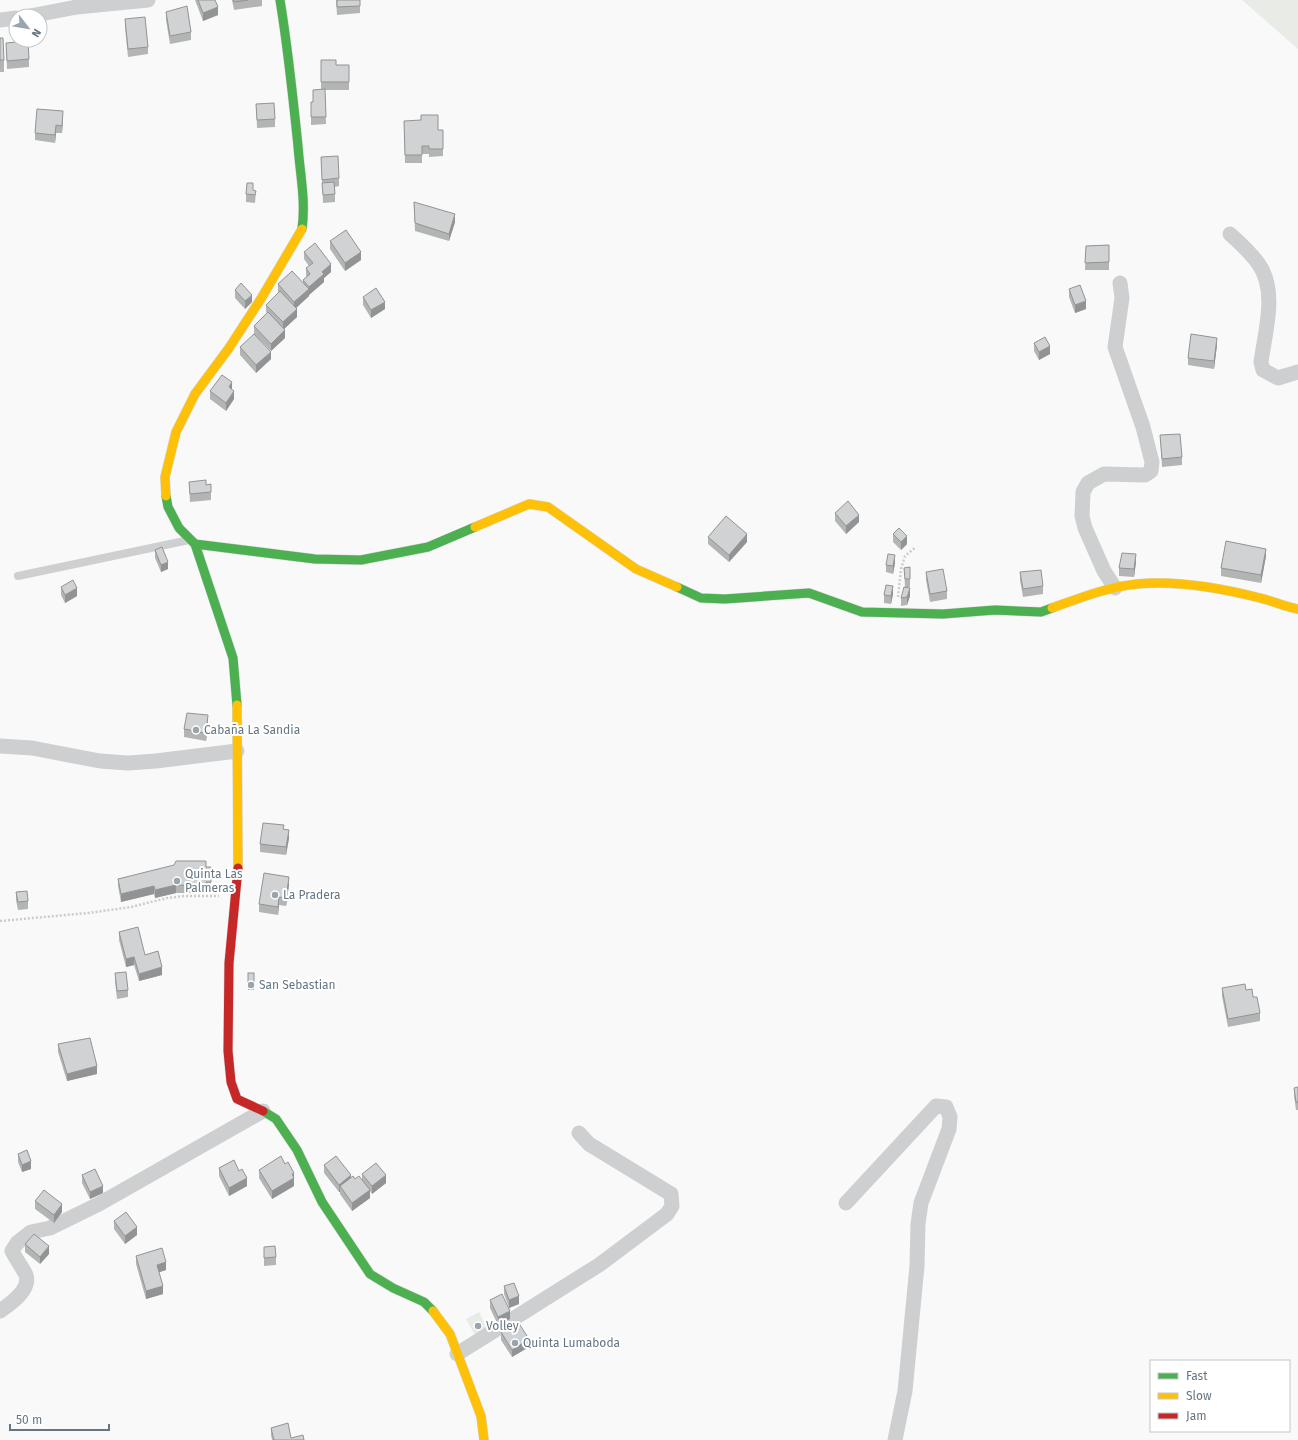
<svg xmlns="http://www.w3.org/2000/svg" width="1298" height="1440" font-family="'Fira Sans',sans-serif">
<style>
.green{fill:#e8ebe6}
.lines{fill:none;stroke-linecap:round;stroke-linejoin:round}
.fast-casing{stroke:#d5d6d7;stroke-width:10}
.slow-casing{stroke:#d5d6d7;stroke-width:10}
.jam-casing{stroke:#d5d6d7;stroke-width:10}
.path{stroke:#cbcccd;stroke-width:2.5;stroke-dasharray:2 2;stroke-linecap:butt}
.lane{stroke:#cecfd0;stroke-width:8}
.street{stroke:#cecfd0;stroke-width:15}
.fast{stroke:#4caf50;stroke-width:9}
.slow{stroke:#ffc107;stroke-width:9}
.jam{stroke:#c62828;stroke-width:9}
.wall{fill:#b3b5b5}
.shaded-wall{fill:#929394}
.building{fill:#d0d2d3;stroke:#929394}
.poi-dot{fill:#99a4ac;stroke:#fff;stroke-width:1.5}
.labels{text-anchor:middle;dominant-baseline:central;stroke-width:4;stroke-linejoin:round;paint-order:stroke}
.poi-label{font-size:12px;fill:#657683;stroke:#fff;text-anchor:start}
</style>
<rect width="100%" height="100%" fill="#f9f9f9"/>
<!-- green -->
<g class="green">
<polygon points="1242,0 1298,0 1298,49"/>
<polygon points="479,1312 489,1333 477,1339 466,1319"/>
</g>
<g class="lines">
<defs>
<g id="fast">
<path d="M280,0C288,48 293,97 298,146C300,174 306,201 302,229"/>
<polyline points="166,496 168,507 179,528 195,544 233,658 237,705"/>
<polyline points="195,544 315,559 361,560 428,547 475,527"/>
<polyline points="677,587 701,598 725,599 809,593 862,612 943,614 995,610 1041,612 1052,608"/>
<polyline points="263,1111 276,1119 297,1150 322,1202 370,1274 393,1288 424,1302 433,1311"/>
</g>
<g id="slow">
<polyline points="166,496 165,477 176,432 195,394 229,348 262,297 302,229"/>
<polyline points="475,527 529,504 548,507 636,569 677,587"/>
<path d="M1052,608C1080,598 1107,587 1137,584C1177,580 1221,588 1260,598C1273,601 1285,607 1298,609"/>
<polyline points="237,705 238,868"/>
<polyline points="433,1311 450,1334 481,1416 484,1440"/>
</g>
<polyline id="jam" points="238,868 229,963 228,1051 231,1082 237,1099 263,1111"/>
</defs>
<!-- fast casing -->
<use href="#fast" class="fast-casing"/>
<!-- slow casing -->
<use href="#slow" class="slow-casing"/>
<!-- jam casing -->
<use href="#jam" class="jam-casing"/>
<!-- path -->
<g class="path">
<polyline points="898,597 901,569 905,556 916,547"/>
<polyline points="0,921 88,913 131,907 167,898 185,896 219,896"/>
</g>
<!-- lane -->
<polyline class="lane" points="18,576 189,540"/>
<!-- street -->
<g class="street">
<polyline points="30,16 77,7 148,0"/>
<polyline points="0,20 16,18"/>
<path d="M1230,234C1240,243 1250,252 1258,263C1278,290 1265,332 1261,362L1263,370L1278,378L1298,372"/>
<polyline points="1115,588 1104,571 1085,528 1082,516 1083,492 1088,483 1104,474 1145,475 1151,471 1152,462 1143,427 1115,347 1122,298 1120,283"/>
<polyline points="0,746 32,748 100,761 128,763 156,761 237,751"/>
<polyline points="846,1203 936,1106 946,1107 950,1117 949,1129 921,1203 918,1224 917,1266 905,1391 895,1440"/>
<path d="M0,1311C10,1304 31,1290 26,1275C22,1267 16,1259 12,1251L17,1243L31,1232L50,1228L99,1204L263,1111"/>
<polyline points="457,1354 599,1265 667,1214 672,1206 671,1194 589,1144 579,1133"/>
</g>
<!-- fast -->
<use href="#fast" class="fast"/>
<!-- slow -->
<use href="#slow" class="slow"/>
<!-- jam -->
<use href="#jam" class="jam"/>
</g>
<!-- wall -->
<g class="wall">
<polygon points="195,0 215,0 218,15 203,21"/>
<polygon points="232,0 262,0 262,6 234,10"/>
<polygon points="336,0 360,0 360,13 337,15"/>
<polygon points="166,12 191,32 191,40 170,44 166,20"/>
<polygon points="125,19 148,47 148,54 128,57 125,27"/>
<polygon points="0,38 4,60 4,72 0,72"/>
<polygon points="6,43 29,59 29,67 7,69"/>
<polygon points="321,60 336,65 349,65 349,90 325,90 326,124 311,125 311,102 313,102 313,90 321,89"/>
<polygon points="256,104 275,119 275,127 257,128"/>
<polygon points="63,119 62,133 56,133 55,143 35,140 35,133"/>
<polygon points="404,121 438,130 443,130 443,156 429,157 429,154 422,154 422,163 405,163"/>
<polygon points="321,157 339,178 339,186 335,187 335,202 323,203"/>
<polygon points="256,191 255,203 246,202 246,194"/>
<polygon points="414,202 455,222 449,241 415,231"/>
<polygon points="330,241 361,260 345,271 330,249"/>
<polygon points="1109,245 1109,270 1085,270 1086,246"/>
<polygon points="304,252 331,272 324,278 324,282 309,295 309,296 296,308 297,317 284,329 285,338 271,351 254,334 254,326 267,313 266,312 266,305 278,293 278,284 303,283 303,280 307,277 306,276 306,268 309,266 304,259"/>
<polygon points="1069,289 1086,309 1075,313 1069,297"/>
<polygon points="235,290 252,302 245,309 235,298"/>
<polygon points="363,297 385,309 371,318 363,305"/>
<polygon points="1034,343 1050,354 1039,360 1034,351"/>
<polygon points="1217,345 1214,369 1188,365 1188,358"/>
<polygon points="240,347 271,359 256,373 240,355"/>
<polygon points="232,390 234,399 226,411 210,399 210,391"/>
<polygon points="1160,435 1182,457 1182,465 1162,467"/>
<polygon points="189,482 206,485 211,492 211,500 190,502"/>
<polygon points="835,513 859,522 846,534 835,521"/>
<polygon points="893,534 907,544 901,550 893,542"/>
<polygon points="708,537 747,542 729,562 708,544"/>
<polygon points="155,550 168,569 161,572 155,558"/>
<polygon points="1266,556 1261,583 1221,576 1221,568"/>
<polygon points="1136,562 1134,577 1119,576 1119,568"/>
<polygon points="895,563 893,574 886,572 886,565"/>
<polygon points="910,567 910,587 905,587 904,568"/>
<polygon points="926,572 947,591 947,599 930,602 926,580"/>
<polygon points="1020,572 1043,586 1043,594 1023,597 1020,580"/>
<polygon points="61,587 77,596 65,603 61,595"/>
<polygon points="893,594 891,604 884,603 884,595"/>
<polygon points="910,596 907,605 901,606 901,598"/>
<polygon points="208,723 206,741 184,737 184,729"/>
<polygon points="284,829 289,838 286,855 260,852 260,844"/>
<polygon points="206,867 211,867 211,890 206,890 206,893 176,893 155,898 154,894 121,902 118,886 118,879"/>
<polygon points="289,885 286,906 279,905 278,915 259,912 259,904"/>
<polygon points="16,892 28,901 28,909 18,910 16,900"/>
<polygon points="119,932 162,975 139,981 134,965 126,967 119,940"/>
<polygon points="115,973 128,990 128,997 117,999 115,981"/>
<rect x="248" y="973" width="6" height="17"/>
<polygon points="1222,988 1246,990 1260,1013 1260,1021 1228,1027 1222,996"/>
<polygon points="58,1044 97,1074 67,1081 58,1052"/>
<polygon points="1298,1087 1298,1110 1296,1110 1294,1096 1294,1088"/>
<polygon points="18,1154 31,1169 22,1172 18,1162"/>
<polygon points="324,1165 351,1178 362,1181 362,1174 386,1183 372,1194 370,1191 370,1198 352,1211 340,1194 340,1192 339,1192 324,1173"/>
<polygon points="219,1168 239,1171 247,1186 229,1196 219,1176"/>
<polygon points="259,1170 294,1181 294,1186 272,1199 259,1178"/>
<polygon points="82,1175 103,1193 90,1199 82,1183"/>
<polygon points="35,1201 62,1212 54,1223 35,1209"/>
<polygon points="114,1221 137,1235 125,1244 114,1229"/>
<polygon points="25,1244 49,1254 40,1264 25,1252"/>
<polygon points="264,1247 276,1257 276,1265 264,1266"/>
<polygon points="136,1256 166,1270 159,1272 163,1294 146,1299 136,1264"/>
<polygon points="504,1286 519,1304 509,1308 510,1319 498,1325 490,1308 490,1300 509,1307 504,1294"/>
<polygon points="501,1332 529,1347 512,1357 501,1340"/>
<polygon points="271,1428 291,1438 304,1440 272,1440 271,1435"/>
</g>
<!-- shaded-wall -->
<g class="shaded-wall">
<polygon points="218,7 218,15 203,21 203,13"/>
<polygon points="63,111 63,119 62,133 62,126"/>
<polygon points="56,125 56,133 55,143 55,135"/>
<polygon points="455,214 455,222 449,241 449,234"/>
<polygon points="361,252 361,260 345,271 345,263"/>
<polygon points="331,264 331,272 324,278 324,282 309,295 309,287 322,272"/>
<polygon points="309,289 309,296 294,310 294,302"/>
<polygon points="252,295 252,302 245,309 245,301"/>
<polygon points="1086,301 1086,309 1075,313 1075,305"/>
<polygon points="385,302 385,309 371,318 371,310"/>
<polygon points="297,309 297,317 283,330 283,322"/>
<polygon points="285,330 285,338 271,351 271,344"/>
<polygon points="1217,338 1217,345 1214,369 1214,361"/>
<polygon points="1050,346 1050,354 1039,360 1039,352"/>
<polygon points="271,352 271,359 256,373 256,365"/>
<polygon points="232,382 232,390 229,387"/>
<polygon points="234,391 234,399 226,411 226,403"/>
<polygon points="859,515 859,522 846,534 846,526"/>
<polygon points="747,534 747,542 729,562 729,555"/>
<polygon points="907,536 907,544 901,550 901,542"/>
<polygon points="1266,549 1266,556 1261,583 1261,575"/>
<polygon points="1136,554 1136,562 1134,577 1134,569"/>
<polygon points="895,555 895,563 893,574 893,566"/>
<polygon points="168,562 168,569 161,572 161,565"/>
<polygon points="893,586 893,594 891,604 891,596"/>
<polygon points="77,588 77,596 65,603 65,595"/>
<polygon points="910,588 910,596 907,605 907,597"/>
<polygon points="208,715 208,723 206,741 206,733"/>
<polygon points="289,830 289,838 286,855 286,847"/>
<polygon points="289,877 289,885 286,906 286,898"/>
<polygon points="176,885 176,893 155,898 155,890"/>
<polygon points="154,886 154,894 121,902 121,894"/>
<polygon points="279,897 279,905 278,915 278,907"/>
<polygon points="134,957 134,965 126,967 126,959"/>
<polygon points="162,967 162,975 139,981 139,974"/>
<polygon points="97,1066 97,1074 67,1081 67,1074"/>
<polygon points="31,1161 31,1169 22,1172 22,1165"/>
<polygon points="294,1173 294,1186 272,1199 272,1191 292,1174"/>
<polygon points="351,1175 351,1183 340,1186 340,1192 339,1192 339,1185"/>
<polygon points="386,1175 386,1183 372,1194 372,1186"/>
<polygon points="247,1178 247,1186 229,1196 229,1188"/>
<polygon points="103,1186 103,1193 90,1199 90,1192"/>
<polygon points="370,1190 370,1198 352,1211 352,1203"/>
<polygon points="62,1204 62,1212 54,1223 54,1215"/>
<polygon points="137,1227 137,1235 125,1244 125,1236"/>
<polygon points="49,1246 49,1254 40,1264 40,1257"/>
<polygon points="166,1262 166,1270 157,1273 157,1265"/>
<polygon points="163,1286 163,1294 146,1299 146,1291"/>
<polygon points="519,1296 519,1304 509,1308 509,1300"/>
<polygon points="510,1311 510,1319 498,1325 498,1317"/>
<polygon points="529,1339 529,1347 512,1357 512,1350"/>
</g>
<!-- building -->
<g class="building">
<polygon points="198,0 215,0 218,7 203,13"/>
<polygon points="233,0 248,0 234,2"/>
<polygon points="337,0 360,0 360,6 337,7"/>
<polygon points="187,6 191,32 170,36 166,12"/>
<polygon points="145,17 148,47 128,49 125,19"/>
<polygon points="0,38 3,38 4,60 0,60"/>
<polygon points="28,41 29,59 7,61 6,43"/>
<polygon points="321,60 336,60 336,65 349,65 349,82 321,82"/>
<polygon points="325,89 326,117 311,117 311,102 313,102 313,90"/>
<polygon points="274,103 275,119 257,120 256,104"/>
<polygon points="37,109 63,111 62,126 56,125 55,135 35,133"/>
<polygon points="421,115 438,115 438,130 443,130 443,149 429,149 429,146 422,146 422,155 405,155 404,121 421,120"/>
<polygon points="338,156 339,178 322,180 321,157"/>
<polygon points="334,182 335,194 323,195 322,183"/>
<polygon points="247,183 253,183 253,190 256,191 255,195 246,194"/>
<polygon points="414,202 455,214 449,234 415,223"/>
<polygon points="346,230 361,252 345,263 330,241"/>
<polygon points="315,243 331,264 322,272 324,274 309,287 303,280 310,274 306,268 313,263 304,252"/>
<polygon points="1109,245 1109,262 1085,263 1086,246"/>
<polygon points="292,271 309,289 294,302 278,284"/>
<polygon points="241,283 252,295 245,301 235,290"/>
<polygon points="1080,285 1086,301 1075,305 1069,289"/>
<polygon points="376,288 385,302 371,310 363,297"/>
<polygon points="280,291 297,309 283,322 266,305"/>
<polygon points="268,312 285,330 271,344 254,326"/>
<polygon points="254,334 271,352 256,365 240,347"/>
<polygon points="1191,334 1217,338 1214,361 1188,358"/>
<polygon points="1045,337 1050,346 1039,352 1034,343"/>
<polygon points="222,375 232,382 229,387 234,391 226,403 210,391"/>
<polygon points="1180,434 1182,457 1162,459 1160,435"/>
<polygon points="206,480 206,485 211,484 211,492 190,494 189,482"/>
<polygon points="848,501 859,515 846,526 835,513"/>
<polygon points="726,516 747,534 729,555 708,537"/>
<polygon points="899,528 907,536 901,542 893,534"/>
<polygon points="1226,541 1266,549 1261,575 1221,568"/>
<polygon points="162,547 168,562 161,565 155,550"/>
<polygon points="1122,553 1136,554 1134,569 1119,568"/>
<polygon points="888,554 895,555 893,566 886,565"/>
<polygon points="910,567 910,579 905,579 904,568"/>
<polygon points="943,569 947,591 930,594 926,572"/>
<polygon points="1041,570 1043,586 1023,589 1020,572"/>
<polygon points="73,580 77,588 65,595 61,587"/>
<polygon points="886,585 893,586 891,596 884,595"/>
<polygon points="904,587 910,588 907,597 901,598"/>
<polygon points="187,713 208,715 206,733 184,729"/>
<polygon points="263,823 284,825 283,829 289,830 286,847 260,844"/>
<polygon points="176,861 206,861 206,867 211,867 211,882 206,882 206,886 176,885 155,890 154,886 121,894 118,879 174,865"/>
<polygon points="264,873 289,877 286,898 279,897 278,907 259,904"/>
<polygon points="27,891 28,901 18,902 16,892"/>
<polygon points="138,927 145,955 158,951 162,967 139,974 134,957 126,959 119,932"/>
<polygon points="126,972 128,990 117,991 115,973"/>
<rect x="248" y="973" width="6" height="9"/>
<polygon points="1245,984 1246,990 1252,989 1253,997 1257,997 1260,1013 1228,1019 1222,988"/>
<polygon points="90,1038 97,1066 67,1074 58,1044"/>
<polygon points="1298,1087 1298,1102 1296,1102 1294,1088"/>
<polygon points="27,1150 31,1161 22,1165 18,1154"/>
<polygon points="281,1156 285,1164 288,1162 294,1173 292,1174 294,1178 272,1191 259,1170"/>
<polygon points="336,1156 351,1175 339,1185 324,1165"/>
<polygon points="234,1160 239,1171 242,1169 247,1178 229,1188 219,1168"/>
<polygon points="376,1163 386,1175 372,1186 362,1174"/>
<polygon points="95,1169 103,1186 90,1192 82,1175"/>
<polygon points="353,1176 355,1179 359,1176 370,1190 352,1203 340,1186"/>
<polygon points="44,1190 62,1204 54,1215 35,1201"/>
<polygon points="126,1212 137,1227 125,1236 114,1221"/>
<polygon points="34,1234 49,1246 40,1257 25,1244"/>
<polygon points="275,1246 276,1257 264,1258 264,1247"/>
<polygon points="162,1248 166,1262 157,1265 163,1286 146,1291 136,1256"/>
<polygon points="514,1283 519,1296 509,1300 504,1286"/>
<polygon points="502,1294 510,1311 498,1317 490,1300"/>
<polygon points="518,1322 529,1339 512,1350 501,1332"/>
<polygon points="288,1423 291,1438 303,1435 304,1440 274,1440 271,1428"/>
</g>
<!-- markers -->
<g class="poi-dot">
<circle cx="196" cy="730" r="4"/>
<circle cx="177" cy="881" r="4"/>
<circle cx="275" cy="895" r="4"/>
<circle cx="251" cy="985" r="4"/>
<circle cx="478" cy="1326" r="4"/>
<circle cx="515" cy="1343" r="4"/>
</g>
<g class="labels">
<!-- poi labels -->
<g class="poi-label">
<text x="204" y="730">Cabaña La Sandia</text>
<text x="185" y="874">Quinta Las<tspan x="185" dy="14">Palmeras</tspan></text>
<text x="283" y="895">La Pradera</text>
<text x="259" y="985">San Sebastian</text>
<text x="486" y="1326">Volley</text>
<text x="523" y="1343">Quinta Lumaboda</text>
</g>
</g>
<!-- legend -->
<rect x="1150" y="1360" width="140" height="72" fill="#ffffff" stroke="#c1c8cd"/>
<rect x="1158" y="1373" width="20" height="6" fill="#4caf50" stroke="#c1c8cd"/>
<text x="1186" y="1380" font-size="12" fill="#657683">Fast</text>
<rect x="1158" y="1393" width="20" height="6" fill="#ffc107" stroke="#c1c8cd"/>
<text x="1186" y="1400" font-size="12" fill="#657683">Slow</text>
<rect x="1158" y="1413" width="20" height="6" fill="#c62828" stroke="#c1c8cd"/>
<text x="1186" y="1420" font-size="12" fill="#657683">Jam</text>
<!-- north arrow -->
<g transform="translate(28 28) rotate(121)"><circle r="19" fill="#ffffff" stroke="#c1c8cd"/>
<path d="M0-3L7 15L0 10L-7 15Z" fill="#99a4ac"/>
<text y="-6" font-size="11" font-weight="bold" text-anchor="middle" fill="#657683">N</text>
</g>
<!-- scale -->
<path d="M10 1424v6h99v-6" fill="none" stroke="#657683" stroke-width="2"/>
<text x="16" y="1424" font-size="12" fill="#657683" stroke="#ffffff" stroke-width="3" paint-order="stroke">50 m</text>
</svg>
